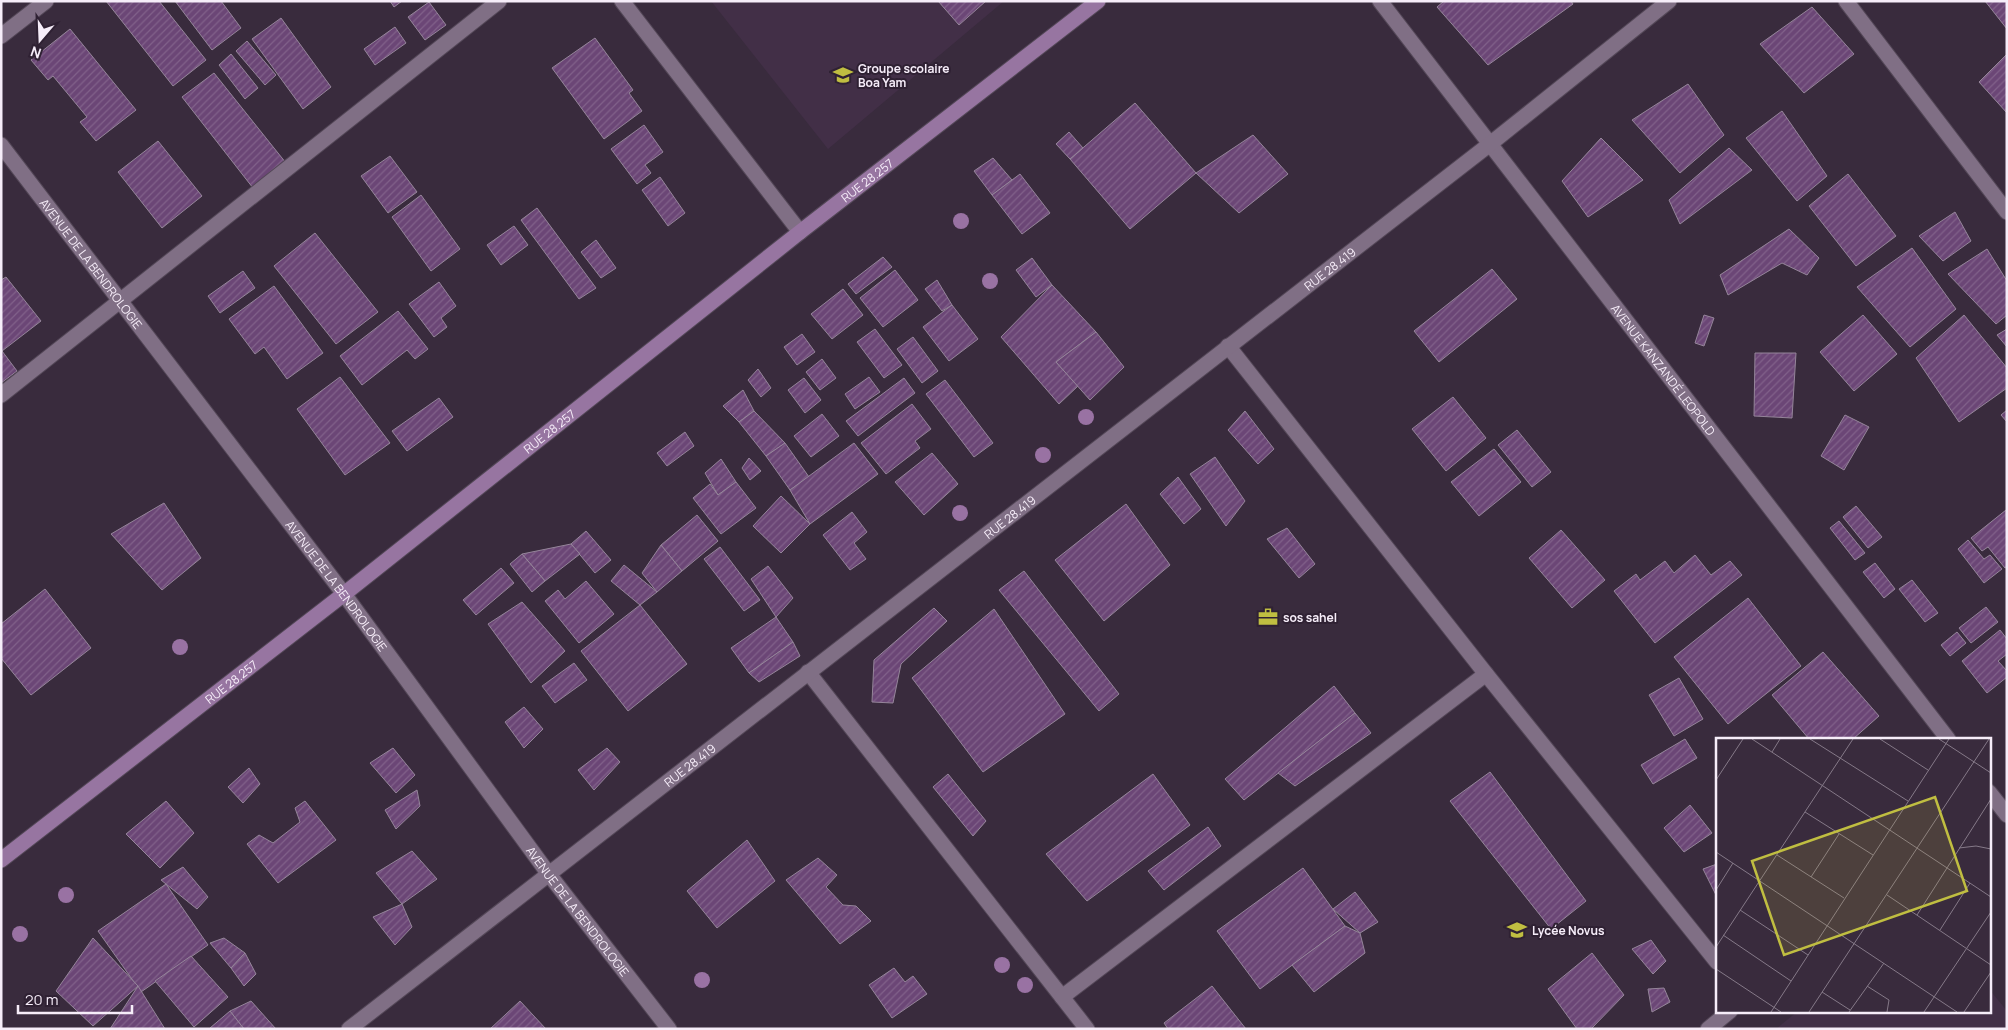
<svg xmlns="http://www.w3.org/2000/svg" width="2008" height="1030" font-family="Manrope,sans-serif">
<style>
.built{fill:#422f47}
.building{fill:url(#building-hatch);stroke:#95859a}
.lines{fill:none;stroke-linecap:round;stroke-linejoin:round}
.street-casing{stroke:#534757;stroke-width:17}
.secondary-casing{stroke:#534757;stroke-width:17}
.street{stroke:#806f85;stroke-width:15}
.secondary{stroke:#9775a1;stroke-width:15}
.tree{fill:#9972a3}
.labels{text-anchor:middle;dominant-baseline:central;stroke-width:4;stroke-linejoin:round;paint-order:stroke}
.poi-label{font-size:12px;font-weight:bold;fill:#f6edf9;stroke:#2f2133;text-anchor:start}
.street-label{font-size:12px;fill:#f6edf9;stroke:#2f2133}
.inset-road{fill:none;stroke:#857988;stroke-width:1}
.view{fill:#c0be41;fill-opacity:0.15;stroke:#c0be41;stroke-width:2.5}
.inset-edge{fill:none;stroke:#f6edf9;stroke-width:2.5}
</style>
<defs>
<pattern id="building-hatch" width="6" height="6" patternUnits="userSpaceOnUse" patternTransform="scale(1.25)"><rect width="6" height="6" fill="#6b4676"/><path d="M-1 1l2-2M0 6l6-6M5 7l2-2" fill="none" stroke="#81618a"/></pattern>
</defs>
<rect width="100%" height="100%" fill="#392b3d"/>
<!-- built -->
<g class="built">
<polygon points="711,1 1004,1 828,149"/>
<polygon points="1989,989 2007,1011 2007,1029 1776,1029 1798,1011 1989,1011"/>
</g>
<!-- building -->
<g class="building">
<polygon points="106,1 159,1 206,60 173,86"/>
<polygon points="175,1 221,1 241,28 212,50"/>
<polygon points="390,1 402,1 394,7"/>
<polygon points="938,1 986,1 959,25"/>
<polygon points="1444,1 1571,1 1573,4 1488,65 1437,7"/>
<polygon points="1985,1 2007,1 2007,29"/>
<polygon points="429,2 446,25 425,40 408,17"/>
<polygon points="1812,7 1854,54 1804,93 1760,44"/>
<polygon points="281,18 331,87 303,109 252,39"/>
<polygon points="395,27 406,43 375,65 364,49"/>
<polygon points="70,29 136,110 96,141 80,122 87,117 53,76 48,80 31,60"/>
<polygon points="595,38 633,90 629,93 642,111 604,139 552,68"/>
<polygon points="247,41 276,75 265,85 236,51"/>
<polygon points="231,54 258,88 245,99 219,65"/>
<polygon points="2007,54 2007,113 1979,82"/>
<polygon points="214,73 286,163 253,188 182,97"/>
<polygon points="1688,84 1724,135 1680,173 1632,120"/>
<polygon points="1135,103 1196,173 1130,229 1070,159"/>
<polygon points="1782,111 1827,176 1797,201 1746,138"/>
<polygon points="644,125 663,152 645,165 651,173 637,184 611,149"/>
<polygon points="1069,132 1083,148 1070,159 1056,144"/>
<polygon points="1253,135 1288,174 1239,213 1196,173"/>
<polygon points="1601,138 1643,180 1588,217 1562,181"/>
<polygon points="158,141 202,196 162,228 118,172"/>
<polygon points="1729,148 1752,170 1680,224 1669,200"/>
<polygon points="390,156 417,192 388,213 361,176"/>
<polygon points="993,158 1012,180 992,195 974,171"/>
<polygon points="1020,174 1050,213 1022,234 992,195"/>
<polygon points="1848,174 1896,236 1856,266 1809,206"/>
<polygon points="660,177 685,213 668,226 642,190"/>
<polygon points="421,195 460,249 431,271 392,217"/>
<polygon points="537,208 596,288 579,299 521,220"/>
<polygon points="1955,212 1971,241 1943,261 1919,236"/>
<polygon points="514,226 528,245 501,265 487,245"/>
<polygon points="1789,229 1819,258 1807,275 1782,263 1728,295 1720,275"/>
<polygon points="315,233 378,312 336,344 274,266"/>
<polygon points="596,240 616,268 601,278 581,252"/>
<polygon points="1912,248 1956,309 1910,347 1857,287"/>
<polygon points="1987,249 2007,281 2007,315 1996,324 1948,274"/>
<polygon points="883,257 892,267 856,294 848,284"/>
<polygon points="1032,258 1052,285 1036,297 1016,270"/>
<polygon points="1492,269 1517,299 1439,362 1414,331"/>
<polygon points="895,270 918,300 883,327 860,298"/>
<polygon points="243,271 255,288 220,313 208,296"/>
<polygon points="6,277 41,321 2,351 17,371 1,383 1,280"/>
<polygon points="937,280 952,305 942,311 925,289"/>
<polygon points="439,282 456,306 441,318 447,327 434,337 409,304"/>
<polygon points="1052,285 1096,332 1056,362 1078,386 1059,404 1001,337"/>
<polygon points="274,286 323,353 287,379 264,347 255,354 229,319"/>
<polygon points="843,289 863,315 832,339 811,314"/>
<polygon points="952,305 978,339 949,361 923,327"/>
<polygon points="398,311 428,349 415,359 407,350 362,385 340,356"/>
<polygon points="1704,315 1714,318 1704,346 1695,343"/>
<polygon points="1863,315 1897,354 1854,391 1820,352"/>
<polygon points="1964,315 2007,368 2007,388 1959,422 1916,358"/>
<polygon points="875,329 902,365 884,378 857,342"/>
<polygon points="2007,329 2007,347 1997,335"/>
<polygon points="1096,332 1124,367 1090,400 1056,362"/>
<polygon points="802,334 815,352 797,365 784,347"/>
<polygon points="913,337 938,371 922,383 897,349"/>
<polygon points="1755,353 1796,353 1792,418 1754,416"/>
<polygon points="822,359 836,378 820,390 806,372"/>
<polygon points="758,369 771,388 761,397 748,380"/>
<polygon points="340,377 390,443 345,475 297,409"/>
<polygon points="869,377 880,392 855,409 845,394"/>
<polygon points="804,378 821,400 805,413 788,390"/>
<polygon points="904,378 915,393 858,436 846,421"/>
<polygon points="945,380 993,443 974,457 926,394"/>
<polygon points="743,390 754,411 739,422 723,406"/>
<polygon points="1453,397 1486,438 1446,471 1412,429"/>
<polygon points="439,398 453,417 407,451 392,431"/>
<polygon points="912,404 931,429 915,441 920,448 886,474 861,443"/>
<polygon points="2007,410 2007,422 2001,415"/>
<polygon points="754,411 785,443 766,456 739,422"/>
<polygon points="1245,411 1274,449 1258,464 1228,430"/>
<polygon points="822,414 839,436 811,457 794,436"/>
<polygon points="1845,415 1869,427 1844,470 1821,456"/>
<polygon points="1517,430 1551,472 1532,487 1498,445"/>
<polygon points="685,432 694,446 667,466 657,453"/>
<polygon points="785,443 809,477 790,490 766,456"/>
<polygon points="854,443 878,474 810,524 790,490"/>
<polygon points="1494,449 1521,482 1479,516 1451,482"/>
<polygon points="932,453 958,484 924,515 895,482"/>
<polygon points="1215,457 1245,501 1226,526 1190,474"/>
<polygon points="749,458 761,471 750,480 742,468"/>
<polygon points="721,459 736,482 718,495 705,473"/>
<polygon points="1178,477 1201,509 1184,524 1160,494"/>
<polygon points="736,482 756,508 721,534 693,498 710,484 718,495"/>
<polygon points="781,496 810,524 781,553 753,526"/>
<polygon points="164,503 201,558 162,590 111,534"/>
<polygon points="1126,504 1170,565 1104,621 1055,560"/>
<polygon points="1856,506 1882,537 1868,548 1843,517"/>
<polygon points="2006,510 2007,567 2005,568 1988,547 1982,551 1971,538"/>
<polygon points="852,512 867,532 854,543 866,559 850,570 823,535"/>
<polygon points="697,515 718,541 682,571 661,545"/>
<polygon points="1839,521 1865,553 1855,560 1830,528"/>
<polygon points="1287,528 1315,564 1299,578 1267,539"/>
<polygon points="1561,530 1605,580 1572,608 1529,558"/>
<polygon points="586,531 611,560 595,573 571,544"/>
<polygon points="1968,540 1984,559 1990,555 2002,569 1984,583 1958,549"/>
<polygon points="571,544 580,554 545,581 522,554"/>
<polygon points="661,545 682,571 657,592 642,573"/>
<polygon points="720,547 760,600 744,611 704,559"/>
<polygon points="522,554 545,581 532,592 510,564"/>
<polygon points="1695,555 1711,575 1730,561 1742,575 1655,643 1614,591 1636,574 1640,580 1665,561 1674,573"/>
<polygon points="1875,563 1895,589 1884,598 1863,572"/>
<polygon points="624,565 657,592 640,605 611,581"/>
<polygon points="768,566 793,598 776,617 751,579"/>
<polygon points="501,568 514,583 476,615 463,600"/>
<polygon points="1024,571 1119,694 1099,711 999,590"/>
<polygon points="1912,580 1938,613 1925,622 1899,589"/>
<polygon points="586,581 614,614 579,643 545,601 558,590 565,599"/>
<polygon points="45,589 91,648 31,695 1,658 1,624"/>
<polygon points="1748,598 1801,666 1728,724 1674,657"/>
<polygon points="522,602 565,651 531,683 488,624"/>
<polygon points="640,605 687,664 628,711 581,651"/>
<polygon points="1986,607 1998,622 1971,643 1959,628"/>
<polygon points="934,608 947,621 901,664 893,703 872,702 874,660"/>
<polygon points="994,609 1065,714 983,772 912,678"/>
<polygon points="776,617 793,642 749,673 731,648"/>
<polygon points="2000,630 2007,639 2007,654 1998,661 2007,671 2007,677 1987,693 1962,661"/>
<polygon points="1957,632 1966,643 1950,656 1941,645"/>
<polygon points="793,642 800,656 759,682 749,673"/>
<polygon points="1823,652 1879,716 1853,739 1809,739 1772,695"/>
<polygon points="574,663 587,680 555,703 542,686"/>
<polygon points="1679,678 1703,719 1674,736 1649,695"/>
<polygon points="1334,686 1355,713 1244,800 1225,779"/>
<polygon points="524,707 543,729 524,748 505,722"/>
<polygon points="1355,713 1371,733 1295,786 1278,773"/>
<polygon points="1685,739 1697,758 1653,784 1641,765"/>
<polygon points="393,748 415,775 396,793 370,763"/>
<polygon points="607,748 620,762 594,790 578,770"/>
<polygon points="249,768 260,784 243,803 228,787"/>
<polygon points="1490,772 1586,901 1551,929 1450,801"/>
<polygon points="948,774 986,821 973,836 933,787"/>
<polygon points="1153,774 1190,825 1087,901 1046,854"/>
<polygon points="417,790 420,806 396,829 385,810"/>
<polygon points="166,801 194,833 160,868 126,834"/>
<polygon points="305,801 336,840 278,883 247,844 259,835 273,843 300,822 295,808"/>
<polygon points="1690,805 1712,833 1684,852 1664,828"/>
<polygon points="1208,827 1221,846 1164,890 1148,871"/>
<polygon points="747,840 775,881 717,928 687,891"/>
<polygon points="412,851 437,879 402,904 376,873"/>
<polygon points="818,858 837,875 826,887 843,905 856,906 871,921 840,944 786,880"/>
<polygon points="1717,864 1717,897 1703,869"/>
<polygon points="183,867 208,897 197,909 161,880"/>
<polygon points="1303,868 1345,926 1260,989 1217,931"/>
<polygon points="166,884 208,945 141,992 98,931"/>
<polygon points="1355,892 1378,922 1360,933 1333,909"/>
<polygon points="402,904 412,927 395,945 373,917"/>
<polygon points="1345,926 1360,933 1365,953 1314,992 1292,965"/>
<polygon points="93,938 138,986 93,1026 56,991"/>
<polygon points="224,938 245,953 231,968 210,943"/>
<polygon points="1651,940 1666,961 1653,974 1632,949"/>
<polygon points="245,953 256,974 244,986 231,968"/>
<polygon points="1592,953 1624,995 1591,1029 1577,1029 1548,989"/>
<polygon points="191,956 228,997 194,1027 155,981"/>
<polygon points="894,968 905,982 913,976 927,994 892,1018 869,985"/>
<polygon points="138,986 165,1029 110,1029"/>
<polygon points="1212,986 1246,1029 1168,1029 1164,1023"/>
<polygon points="1664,988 1670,1002 1652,1012 1648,989"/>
<polygon points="251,1001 276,1029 244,1029 230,1011"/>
<polygon points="520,1001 546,1029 490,1029"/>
<polygon points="230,1011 244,1029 210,1029 210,1028"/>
</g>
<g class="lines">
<defs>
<g id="street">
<polyline points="622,1 800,232"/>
<path id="s1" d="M1380,1L1948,739"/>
<polyline points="1846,1 2007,212"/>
<polyline points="1,36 46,1"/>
<path id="s2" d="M1,145L344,594L548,873L669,1029"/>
<polyline points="1228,346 1486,674 1717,962"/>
<polyline points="1,395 499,1"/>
<polyline points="808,672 1087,1029"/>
<polyline points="1989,792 2007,815"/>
<polyline points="1062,997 1486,674"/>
<path id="s3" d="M349,1029L1490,144L1669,1"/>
<polyline points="1708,1029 1730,1011"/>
</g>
<g id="secondary">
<path id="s4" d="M1,860L344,594L800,232L1098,1"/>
</g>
</defs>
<!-- street casing -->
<use href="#street" class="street-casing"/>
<!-- secondary casing -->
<use href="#secondary" class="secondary-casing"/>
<!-- street -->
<use href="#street" class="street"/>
<!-- secondary -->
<use href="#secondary" class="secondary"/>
</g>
<!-- trees -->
<g class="tree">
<circle cx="961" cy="221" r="8"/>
<circle cx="990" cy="281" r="8"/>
<circle cx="1086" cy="417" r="8"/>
<circle cx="1043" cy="455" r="8"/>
<circle cx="960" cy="513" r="8"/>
<circle cx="180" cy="647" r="8"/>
<circle cx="66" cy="895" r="8"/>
<circle cx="20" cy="934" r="8"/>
<circle cx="1002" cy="965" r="8"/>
<circle cx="702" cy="980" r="8"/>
<circle cx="1025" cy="985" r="8"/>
</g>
<!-- icons -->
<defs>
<symbol id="school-bare" viewBox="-9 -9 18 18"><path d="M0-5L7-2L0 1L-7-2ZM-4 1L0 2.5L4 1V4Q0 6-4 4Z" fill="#c0be41" stroke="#2f2133" stroke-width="2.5" paint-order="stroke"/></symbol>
<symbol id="office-bare" viewBox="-9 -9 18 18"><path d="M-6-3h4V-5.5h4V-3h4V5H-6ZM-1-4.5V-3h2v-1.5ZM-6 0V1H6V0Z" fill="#c0be41" stroke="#2f2133" stroke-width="2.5" paint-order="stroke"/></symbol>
<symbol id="university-bare" viewBox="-9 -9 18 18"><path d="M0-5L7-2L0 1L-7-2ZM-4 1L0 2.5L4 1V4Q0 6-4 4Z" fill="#c0be41" stroke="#2f2133" stroke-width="2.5" paint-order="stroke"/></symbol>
</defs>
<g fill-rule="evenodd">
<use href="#school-bare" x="829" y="61" width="28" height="28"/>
<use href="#office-bare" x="1254" y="603" width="28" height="28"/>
<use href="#university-bare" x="1503" y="916" width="28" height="28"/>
</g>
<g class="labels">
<!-- poi labels -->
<g class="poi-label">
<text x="858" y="68">Groupe scolaire<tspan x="858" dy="14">Boa Yam</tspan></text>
<text x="1283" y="617">sos sahel</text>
<text x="1532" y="930">Lycée Novus</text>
</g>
<!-- street labels -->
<g class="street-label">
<text stroke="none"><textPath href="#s4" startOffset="1101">RUE 28.257</textPath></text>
<text stroke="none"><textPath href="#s2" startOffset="149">AVENUE DE LA BENDROLOGIE</textPath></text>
<text stroke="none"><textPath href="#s3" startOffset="1241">RUE 28.419</textPath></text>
<text stroke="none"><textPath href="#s1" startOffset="465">AVENUE KANZANDÉ LEOPOLD</textPath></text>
<text stroke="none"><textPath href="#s4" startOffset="696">RUE 28.257</textPath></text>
<text stroke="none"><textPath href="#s3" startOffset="836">RUE 28.419</textPath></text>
<text stroke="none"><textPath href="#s2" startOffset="554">AVENUE DE LA BENDROLOGIE</textPath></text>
<text stroke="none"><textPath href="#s4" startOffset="291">RUE 28.257</textPath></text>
<text stroke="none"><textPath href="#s3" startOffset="431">RUE 28.419</textPath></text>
<text stroke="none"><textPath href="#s2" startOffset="959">AVENUE DE LA BENDROLOGIE</textPath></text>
</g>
</g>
<!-- overview -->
<g transform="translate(1716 738)">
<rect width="275" height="275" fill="#392b3d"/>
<path class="inset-road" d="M36,1L275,159M94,1L192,63M164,1L212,32M223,1L275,35M56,14L64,1M0,42L27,1M89,74L157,117M243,110L260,108L275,111M0,114L241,274M61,117L128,160M95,139L123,96M0,152L17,125M171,157L275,227M24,172L92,217M201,177L275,61M224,192L254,145M7,197L75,243M0,209L137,1M0,231L65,274M151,248L173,262L171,274M106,254L134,272M55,274L233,1M93,274L273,1M133,274L168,225M208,274L275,174M248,274L275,234"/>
<path class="view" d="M219,59L251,153L68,217L36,123Z"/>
<rect width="275" height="275" class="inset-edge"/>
</g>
<!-- border -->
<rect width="2008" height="1030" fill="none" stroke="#f6edf9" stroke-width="5"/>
<!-- north arrow -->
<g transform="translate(40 40) rotate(199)" stroke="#2f2133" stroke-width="4" paint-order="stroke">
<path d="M0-4L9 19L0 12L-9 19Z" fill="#f6edf9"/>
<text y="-8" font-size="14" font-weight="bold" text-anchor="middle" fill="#f6edf9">N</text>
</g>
<!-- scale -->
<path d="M18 1005v8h114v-8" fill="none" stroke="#f6edf9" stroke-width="2.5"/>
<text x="25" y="1005" font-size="15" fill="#f6edf9" stroke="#2f2133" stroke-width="4" paint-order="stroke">20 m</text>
</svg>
